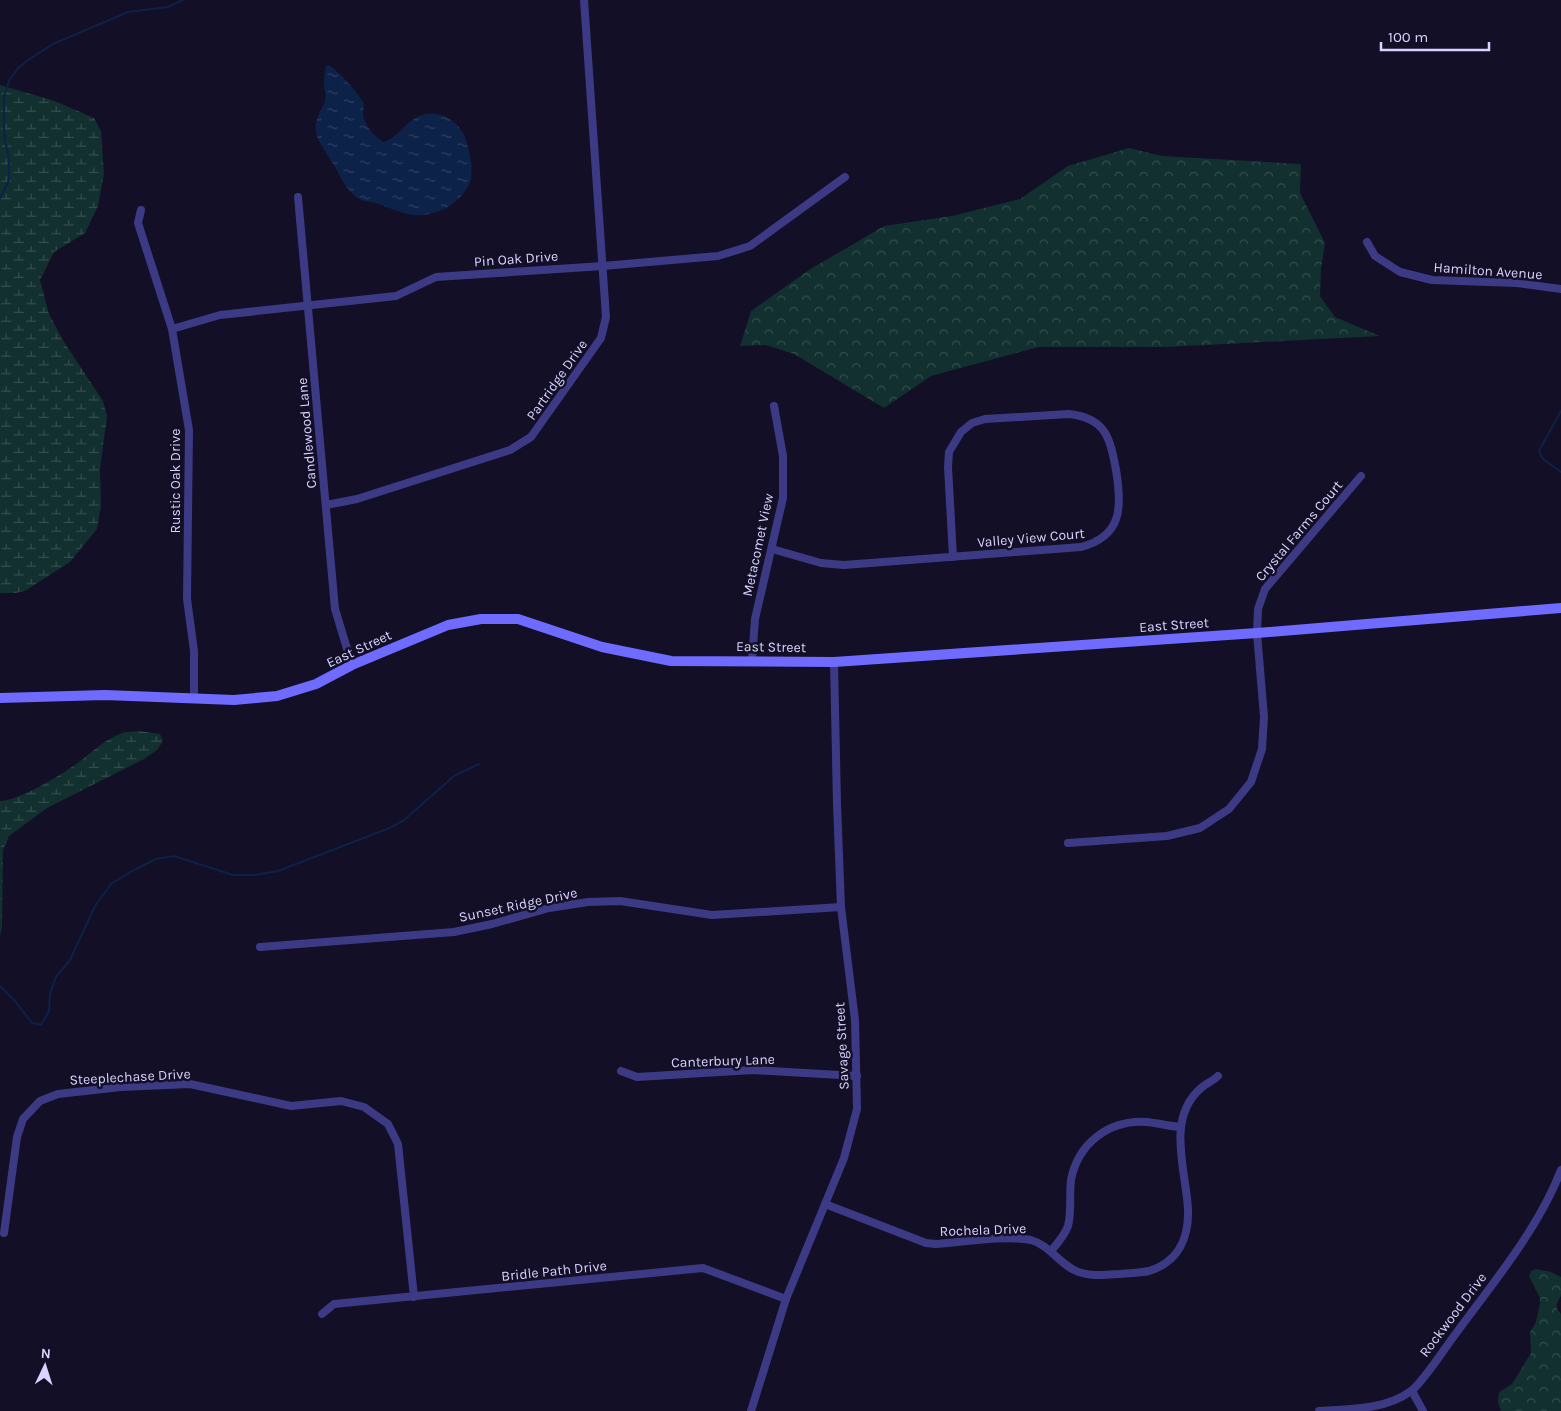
<svg xmlns="http://www.w3.org/2000/svg" width="1561" height="1411" font-family="Karla,sans-serif">
<style>
.forest{fill:url(#forest-crowns)}
.wetland{fill:url(#wetland-marsh)}
.water{fill:url(#water-ripples)}
.lines{fill:none;stroke-linecap:round;stroke-linejoin:round}
.stream{stroke:#0c2248;stroke-width:2}
.street{stroke:#3d3a85;stroke-width:8}
.secondary{stroke:#6f6bff;stroke-width:10}
.labels{text-anchor:middle;dominant-baseline:central;stroke-width:5;stroke-linejoin:round;paint-order:stroke}
.street-label{font-size:14px;fill:#d9d4ff;stroke:#130f26}
</style>
<defs>
<pattern id="forest-crowns" width="20" height="18" patternUnits="userSpaceOnUse" patternTransform="scale(1.25)"><rect width="20" height="18" fill="#12302f"/><path d="M2 6a3 3 0 1 1 6 0M12 15a3 3 0 1 1 6 0" fill="none" stroke="#344d4e"/></pattern>
<pattern id="wetland-marsh" width="20" height="14" patternUnits="userSpaceOnUse" patternTransform="scale(1.25)"><rect width="20" height="14" fill="#12302f"/><path d="M1 5h8M5 5V1M11 12h8M15 12V8" fill="none" stroke="#344d4e"/></pattern>
<pattern id="water-ripples" width="26" height="14" patternUnits="userSpaceOnUse" patternTransform="scale(1.25)"><rect width="26" height="14" fill="#0c2248"/><path d="M2 4q2-2 4 0t4 0M15 11q2-2 4 0t4 0" fill="none" stroke="#2f4163"/></pattern>
</defs>
<rect width="100%" height="100%" fill="#130f26"/>
<!-- forest -->
<g class="forest">
<polygon points="1129,148 1162,156 1301,164 1300,193 1325,243 1321,269 1320,296 1335,317 1380,336 1167,347 1038,347 931,376 884,408 794,354 766,345 740,346 751,311 809,270 884,226 952,216 1020,199 1068,166"/>
<path d="M1536,1269L1551,1272L1561,1277C1561,1282 1561,1290 1561,1295C1558,1303 1553,1306 1561,1314V1411H1501L1498,1402L1499,1392L1512,1384L1531,1353L1530,1332L1536,1322L1540,1303V1298L1529,1276L1531,1271Z"/>
</g>
<!-- wetland -->
<g class="wetland">
<polygon points="0,85 55,101 94,118 101,131 104,174 98,206 85,233 54,252 40,280 49,314 64,342 103,401 107,416 100,469 101,506 97,529 70,562 25,591 15,593 0,593"/>
<path d="M139,731L160,734L163,741L157,750L144,759L47,808L9,836L3,850L2,927L0,936V801C19,801 63,774 79,762C92,752 104,740 120,734C125,731 133,732 139,731Z"/>
</g>
<!-- water -->
<path class="water" d="M328,65C336,68 359,94 363,102C365,106 363,110 363,114C364,124 375,138 384,142C400,137 408,116 427,114C441,112 454,119 462,131C468,141 475,171 470,182C462,201 443,213 423,215C406,217 391,208 376,203C368,201 361,202 355,196C345,188 340,176 334,165C328,155 318,143 316,132C314,121 320,112 324,104C328,97 323,89 324,81C324,77 325,71 326,66Z"/>
<g class="lines">
<!-- stream -->
<g class="stream">
<polyline points="0,198 9,180 9,160 4,134 4,97 9,81 18,68 28,60 53,44 128,12 168,7 183,0"/>
<polyline points="1561,411 1539,451 1543,459 1561,472"/>
<polyline points="0,986 14,1000 32,1023 41,1025 49,1011 50,994 56,977 70,960 95,906 112,883 136,869 156,859 174,856 233,875 255,875 278,871 387,829 403,821 454,776 479,764"/>
</g>
<!-- street -->
<g class="street">
<polyline points="298,197 335,609 352,665"/>
<polyline points="141,210 138,223 172,329 189,430 187,599 194,651 194,699"/>
<polyline points="1367,242 1375,256 1400,272 1432,280 1517,283 1561,289"/>
<polyline points="172,329 220,315 396,296 436,277 603,266 718,256 750,246 845,177"/>
<polyline points="326,505 357,499 510,450 531,437 601,338 606,317 584,0"/>
<path d="M772,549L821,563L844,565L1081,547C1123,536 1122,506 1116,470C1110,438 1106,418 1069,414L985,419L972,423L961,432L949,452L948,467L953,557"/>
<polyline points="752,660 755,619 783,498 783,456 774,406"/>
<polyline points="1068,843 1167,836 1200,828 1229,809 1251,782 1262,749 1264,717 1257,633 1258,609 1265,589 1361,476"/>
<polyline points="260,947 454,932 492,924 549,908 588,902 620,901 712,915 841,907"/>
<polyline points="621,1071 637,1077 753,1070 857,1076"/>
<path d="M825,1204L926,1243L936,1244C962,1242 1006,1235 1031,1240C1049,1245 1058,1262 1074,1270C1088,1277 1104,1275 1119,1274C1129,1273 1140,1273 1149,1271C1179,1262 1189,1237 1188,1209C1186,1171 1166,1119 1200,1089C1205,1084 1213,1081 1218,1076"/>
<polyline points="4,1233 17,1137 23,1119 40,1101 58,1094 121,1087 190,1084 291,1106 341,1101 364,1107 388,1124 398,1144 414,1297"/>
<path d="M1051,1251C1057,1244 1065,1235 1068,1226C1072,1211 1069,1195 1071,1180C1078,1143 1109,1120 1146,1122C1157,1123 1169,1126 1180,1127"/>
<polyline points="322,1314 334,1304 703,1268 786,1299"/>
<polyline points="1412,1391 1423,1411"/>
<polyline points="751,1411 786,1299 844,1158 857,1109 855,1020 841,907 837,804 834,662"/>
<path d="M1319,1411C1350,1409 1385,1410 1411,1391C1421,1384 1441,1354 1449,1343C1487,1290 1538,1231 1561,1170"/>
</g>
<!-- secondary -->
<polyline class="secondary" points="0,698 105,695 234,700 277,696 316,684 352,665 448,625 481,619 518,619 602,647 671,661 834,662 1257,633 1561,608"/>
</g>
<g class="labels">
<!-- street labels -->
<g class="street-label">
<text transform="translate(516 259) rotate(-4)">Pin Oak Drive</text>
<text transform="translate(1488 271) rotate(4)">Hamilton Avenue</text>
<text transform="translate(557 380) rotate(-55)">Partridge Drive</text>
<text transform="translate(307 433) rotate(-95)">Candlewood Lane</text>
<text transform="translate(175 481) rotate(-90)">Rustic Oak Drive</text>
<text transform="translate(1299 531) rotate(-50)">Crystal Farms Court</text>
<text transform="translate(1031 538) rotate(-5)">Valley View Court</text>
<text transform="translate(758 545) rotate(-78)">Metacomet View</text>
<text transform="translate(1174 625) rotate(-4)">East Street</text>
<text transform="translate(771 647) rotate(1)">East Street</text>
<text transform="translate(359 649) rotate(-25)">East Street</text>
<text transform="translate(518 905) rotate(-12)">Sunset Ridge Drive</text>
<text transform="translate(842 1046) rotate(-93)">Savage Street</text>
<text transform="translate(723 1061) rotate(-2)">Canterbury Lane</text>
<text transform="translate(130 1077) rotate(-3)">Steeplechase Drive</text>
<text transform="translate(983 1230) rotate(-2)">Rochela Drive</text>
<text transform="translate(554 1271) rotate(-6)">Bridle Path Drive</text>
<text transform="translate(1453 1315) rotate(-53)">Rockwood Drive</text>
</g>
</g>
<!-- north arrow -->
<g transform="translate(45 1366) rotate(4)" stroke="#130f26" stroke-width="4" paint-order="stroke">
<path d="M0-4L9 19L0 12L-9 19Z" fill="#d9d4ff"/>
<text y="-8" font-size="14" font-weight="bold" text-anchor="middle" fill="#d9d4ff">N</text>
</g>
<!-- scale -->
<path d="M1381 42v8h108v-8" fill="none" stroke="#d9d4ff" stroke-width="2.5"/>
<text x="1388" y="42" font-size="15" fill="#d9d4ff" stroke="#130f26" stroke-width="4" paint-order="stroke">100 m</text>
</svg>
